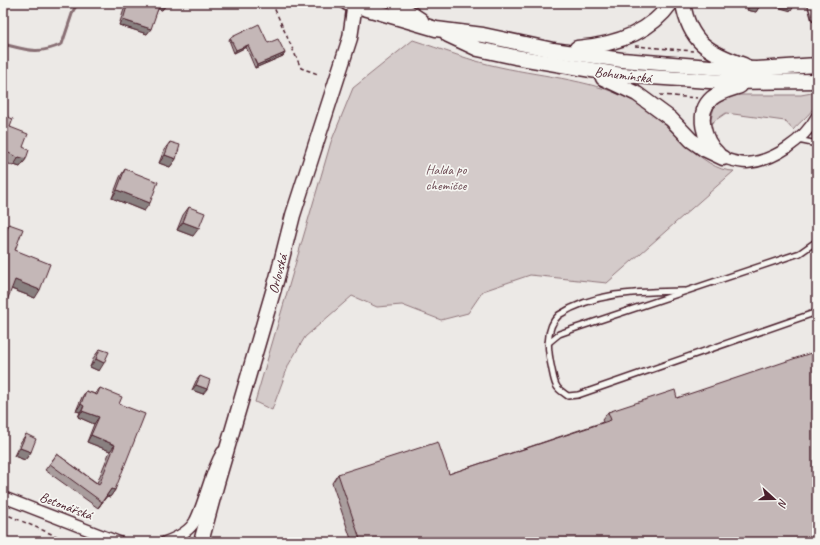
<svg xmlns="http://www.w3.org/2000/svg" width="820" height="545" font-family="Caveat,sans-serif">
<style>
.green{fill:#d4cbca;stroke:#8f757a}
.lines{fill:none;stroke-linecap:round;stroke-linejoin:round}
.stream{stroke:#886e73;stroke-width:3}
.lane-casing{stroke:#4a1f2b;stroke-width:8}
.street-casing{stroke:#4a1f2b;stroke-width:13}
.secondary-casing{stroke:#4a1f2b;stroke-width:17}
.path{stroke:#4a1f2b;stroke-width:1.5;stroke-dasharray:4 3;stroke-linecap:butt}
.lane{stroke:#f6f6f2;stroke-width:5}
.street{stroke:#f6f6f2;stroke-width:10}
.secondary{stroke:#f6f6f2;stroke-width:14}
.wall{fill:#a99d9d;stroke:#4a1f2b}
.shaded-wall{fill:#898080;stroke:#4a1f2b}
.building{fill:#c4b7b7;stroke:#4a1f2b}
.labels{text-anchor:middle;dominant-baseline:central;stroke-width:3.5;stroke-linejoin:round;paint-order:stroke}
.street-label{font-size:14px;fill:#4a1f2b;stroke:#f6f6f2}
.park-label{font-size:14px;fill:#6c4a53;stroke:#f6f6f2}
</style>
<rect width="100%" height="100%" fill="#ece9e6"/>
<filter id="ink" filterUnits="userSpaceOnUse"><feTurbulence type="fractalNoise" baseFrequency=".025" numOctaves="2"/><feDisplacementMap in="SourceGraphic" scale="8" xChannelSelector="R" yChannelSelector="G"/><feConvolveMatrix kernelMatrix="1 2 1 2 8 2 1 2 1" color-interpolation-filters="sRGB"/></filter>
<g filter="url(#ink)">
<!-- green -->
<g class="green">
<path d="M413,40C441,49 471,61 500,67C546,77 596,80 638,103C666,119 702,172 734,171L607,283L530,275L483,291L468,313L441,320L402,305L377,307L352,296L305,337L289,364L272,410L255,402L331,142L353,88Z"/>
<path d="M817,92C817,112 804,117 793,130L785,121L726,113L710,124L714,107L730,95H801Z"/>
</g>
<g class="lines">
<!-- stream -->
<path class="stream" d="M3,44C27,50 39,55 62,44L73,11L78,3"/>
<defs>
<g id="lane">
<polyline points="814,123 817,144"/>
<polyline points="798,140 817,144"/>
<path d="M684,291C640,292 597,291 559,315C544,329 548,352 552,370C553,375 554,381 556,385C558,390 564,393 568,396L578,395L817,312"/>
<polyline points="548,343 559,334 576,328 800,253 817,241"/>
</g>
<g id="street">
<polyline points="813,3 817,17"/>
<path d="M723,158C730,160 739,163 747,163C774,161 804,140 817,116"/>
<polyline points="3,497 119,542"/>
<path d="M165,542C176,538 189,532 195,521C206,499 209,474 222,452"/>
</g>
<g id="secondary">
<polyline points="347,3 436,29 483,35 553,50 622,60 723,68 756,69 817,65"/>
<polyline points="395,3 421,20"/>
<path d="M683,3C689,42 709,53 744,65"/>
<polyline points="448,35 478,49 515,57 621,75 724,82 817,81"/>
<path d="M577,48C613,45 650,33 671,3"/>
<polyline points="603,78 637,94 671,119 691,140 704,149 723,158"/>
<path d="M718,154C704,141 695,113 712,98C719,92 731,89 740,86"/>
<polyline points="201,542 217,483 277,278 293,215 350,38 355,3"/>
</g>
</defs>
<!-- lane casing -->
<use href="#lane" class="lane-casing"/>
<!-- street casing -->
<use href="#street" class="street-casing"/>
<!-- secondary casing -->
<use href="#secondary" class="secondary-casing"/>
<!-- path -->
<g class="path">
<polyline points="272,3 301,68 318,74"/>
<polyline points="634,3 634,9"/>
<polyline points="635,46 693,51"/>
<polyline points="660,95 698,98"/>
<polyline points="3,513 70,542"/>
</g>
<!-- lane -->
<use href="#lane" class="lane"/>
<!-- street -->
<use href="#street" class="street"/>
<!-- secondary -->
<use href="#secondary" class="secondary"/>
</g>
<!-- wall -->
<g class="wall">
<polygon points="126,3 167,3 162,10 158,9 147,34 119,25"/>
<polygon points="749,3 761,3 756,12 747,10"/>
<polygon points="230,38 268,43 285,53 283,56 255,68 246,47 234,53 229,40"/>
<polygon points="3,115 23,147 26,159 20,167 14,165 13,166 3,161"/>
<polygon points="170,142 176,159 170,167 159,163 164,150"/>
<polygon points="125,169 144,211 112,198 120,177"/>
<polygon points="189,207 193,236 177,230 183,215"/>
<polygon points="9,224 15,250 35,298 11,289 3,308 3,233"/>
<polygon points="100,349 99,371 90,367 94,357"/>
<polygon points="200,376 203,394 192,390 196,381"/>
<polygon points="100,388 119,404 115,490 110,497 107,496 98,508 45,470 57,454 97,483 110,451 87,442 94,424 78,417 80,412 76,411 82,397 86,391 95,394"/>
<polygon points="677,398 817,542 352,542 332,483 338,474 449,474 603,422 602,420 608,412"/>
<polygon points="26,434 31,452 25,460 14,456 20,443"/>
</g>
<!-- shaded-wall -->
<g class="shaded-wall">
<polygon points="160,3 166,5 162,10 156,8"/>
<polygon points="752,3 761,4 756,12 747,10"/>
<polygon points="763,3 796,3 791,11"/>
<polygon points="123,20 151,29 147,34 119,25"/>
<polygon points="248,45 246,47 234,53 236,50"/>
<polygon points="285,53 283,56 255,68 257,65"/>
<polygon points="165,155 176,159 170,167 159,163"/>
<polygon points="19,157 26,159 20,167 14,165"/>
<polygon points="117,190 150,203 144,211 112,198"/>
<polygon points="183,222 199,228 193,236 177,230"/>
<polygon points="15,280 40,290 35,298 9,288"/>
<polygon points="96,359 104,363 99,371 90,367"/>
<polygon points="196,385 207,389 203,394 192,390"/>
<polygon points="81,404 84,406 80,412 76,411"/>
<polygon points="82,411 99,417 94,424 78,417"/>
<polygon points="91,435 115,445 110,451 87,442"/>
<polygon points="20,448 31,452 25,460 14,456"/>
<polygon points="111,489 115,490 110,497 107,496 98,508"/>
</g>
<!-- building -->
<g class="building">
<polygon points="128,3 167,3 166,5 160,3 151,29 123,20"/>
<polygon points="259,24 268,43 278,39 285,53 257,65 248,45 236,50 230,38"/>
<polygon points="3,115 13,119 10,127 28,134 23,147 29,150 26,159 19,157 18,158 3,150"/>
<polygon points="170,142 180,145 176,159 165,155"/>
<polygon points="125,169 158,182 150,203 117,190"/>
<polygon points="189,207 205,213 199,228 183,222"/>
<polygon points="9,224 23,229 15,250 50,264 40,290 15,280 5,306 3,305 3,239"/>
<polygon points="100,349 109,352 104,363 96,359"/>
<polygon points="817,351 817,542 361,542 338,474 438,442 449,474 611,420 608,412 675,390 677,398"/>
<polygon points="200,376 210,380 207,389 196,385"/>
<polygon points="100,388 122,397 119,404 145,414 115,490 111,489 102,502 50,464 57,454 99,485 115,445 91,435 99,417 82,411 84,406 81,404 86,391 97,395"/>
<polygon points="26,434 36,439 31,452 20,448"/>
</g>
</g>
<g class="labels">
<!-- street labels -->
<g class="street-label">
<text transform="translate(623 75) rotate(7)">Bohumínská</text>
<text transform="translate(278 274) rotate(-75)">Orlovská</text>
<text transform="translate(66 506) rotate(21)">Betonářská</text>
</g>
<!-- park labels -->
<g class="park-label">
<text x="446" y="169">Halda po<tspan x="446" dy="16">chemičce</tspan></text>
</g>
</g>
<!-- margin -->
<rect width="820" height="545" fill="none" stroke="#f6f6f2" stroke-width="16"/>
<rect x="8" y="8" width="804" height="529" fill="none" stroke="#4a1f2b" stroke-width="1.5" filter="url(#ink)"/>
<!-- north arrow -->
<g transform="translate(774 499) rotate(111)" stroke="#f6f6f2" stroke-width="3" paint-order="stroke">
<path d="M0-3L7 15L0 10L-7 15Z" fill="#4a1f2b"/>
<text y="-6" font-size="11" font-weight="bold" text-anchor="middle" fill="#4a1f2b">N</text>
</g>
</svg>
